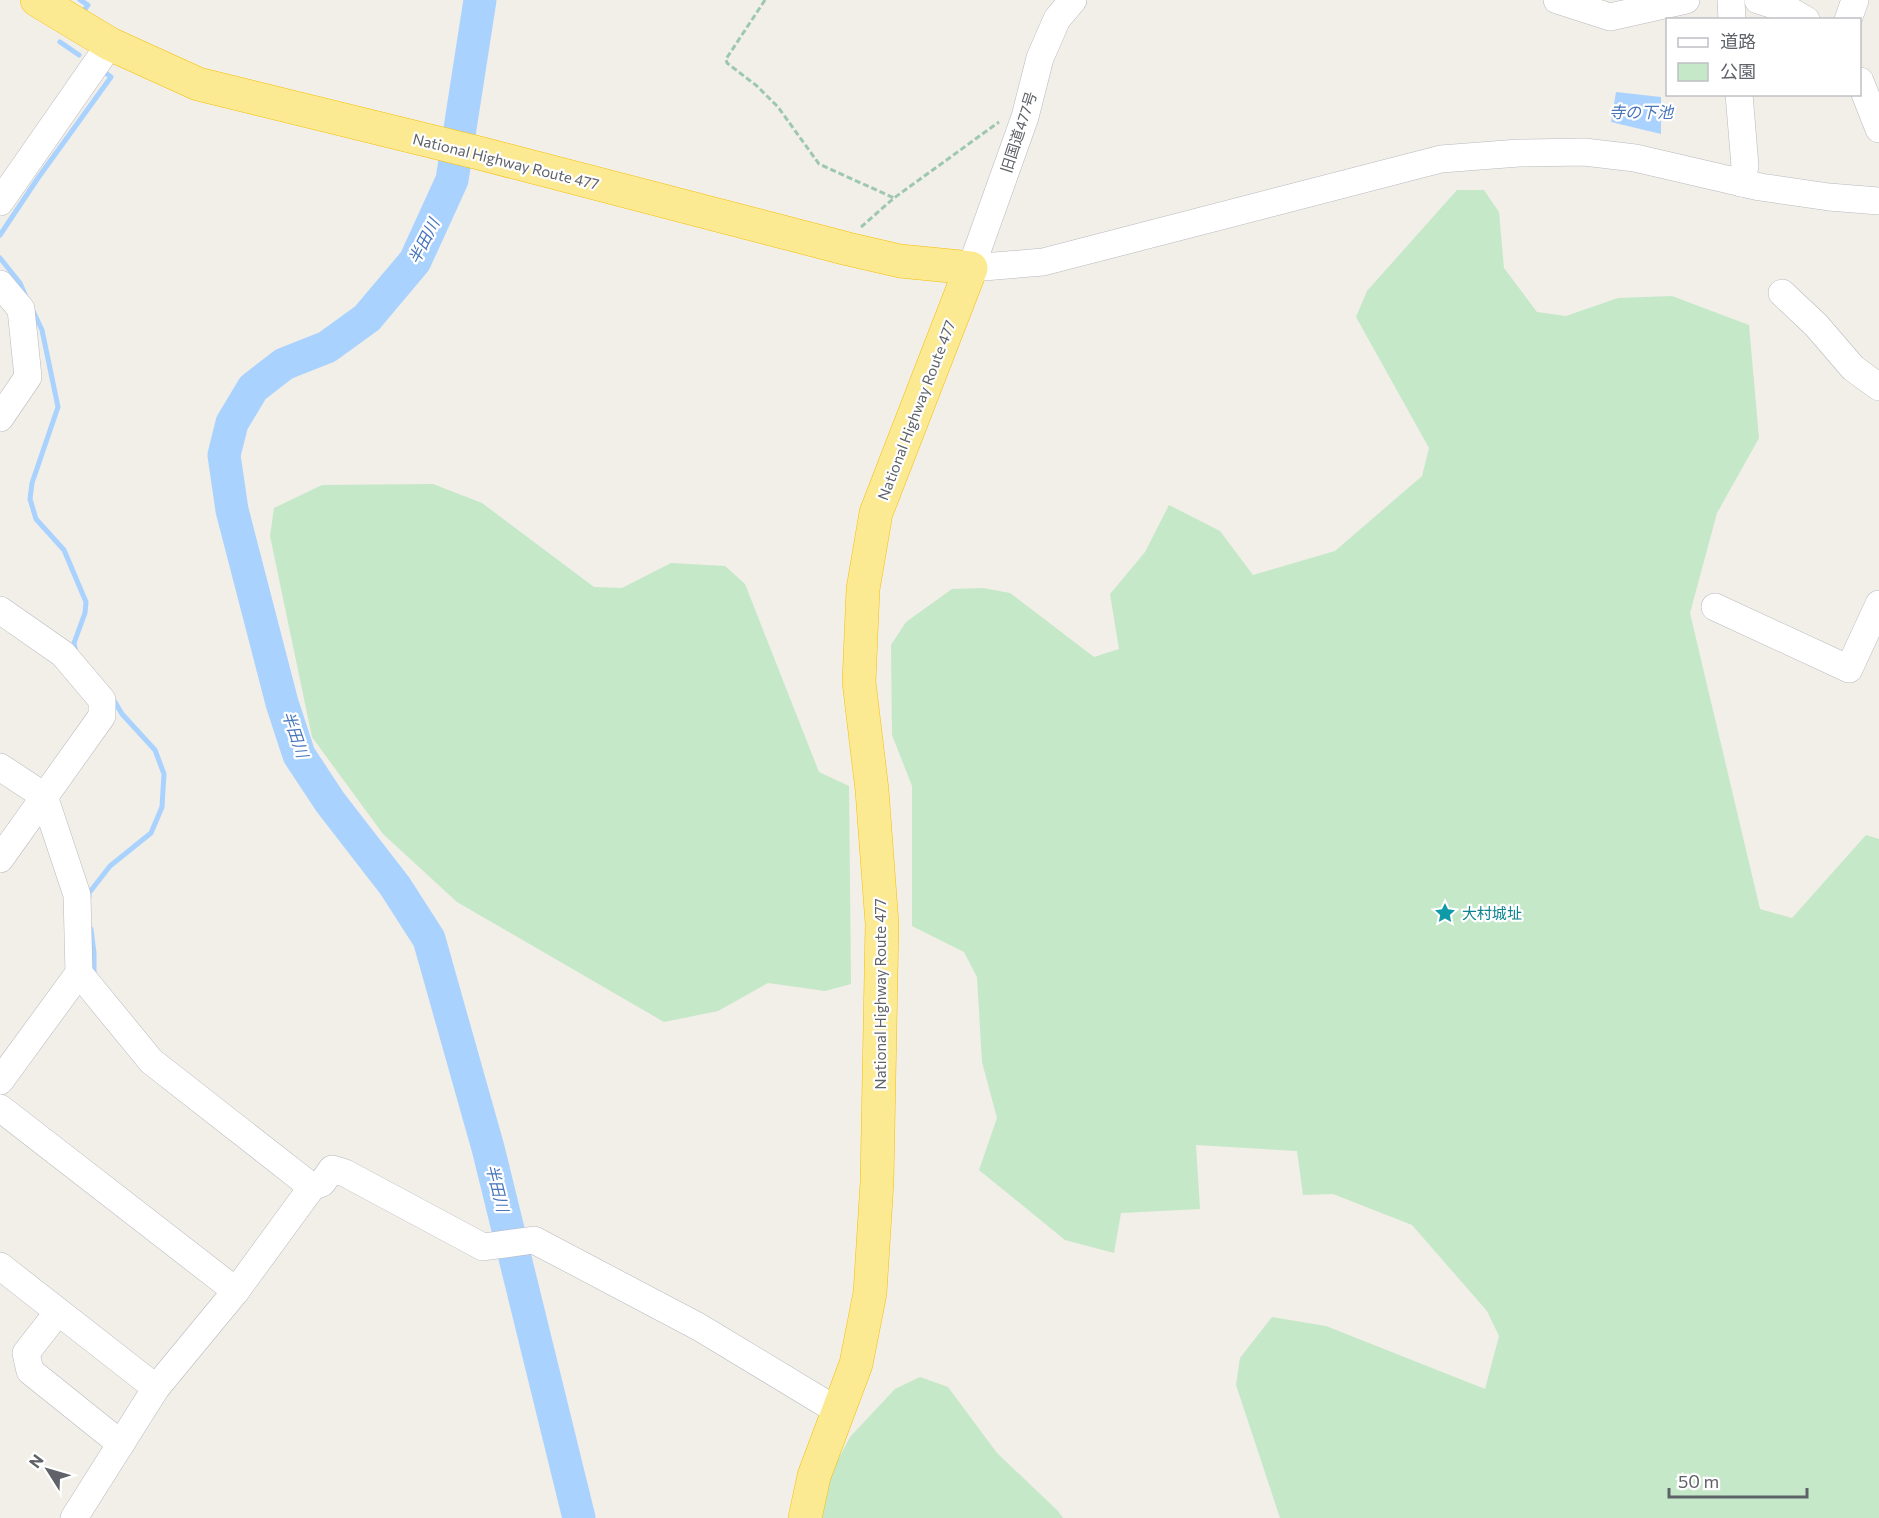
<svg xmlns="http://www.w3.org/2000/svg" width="1879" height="1518" font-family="Commissioner,'Noto Sans JP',sans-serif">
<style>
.green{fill:#c5e8c8}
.water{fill:#aad2ff}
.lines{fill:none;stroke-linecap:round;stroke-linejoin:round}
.stream{stroke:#aad2ff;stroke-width:5}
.river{stroke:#aad2ff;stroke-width:33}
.minor-casing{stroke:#b8b9be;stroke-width:28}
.highway-casing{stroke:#f7be01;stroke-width:34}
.path{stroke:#9ec8ae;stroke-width:3;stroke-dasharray:6 3;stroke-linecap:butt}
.minor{stroke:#fff;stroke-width:27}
.highway{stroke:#fcea93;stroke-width:33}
.labels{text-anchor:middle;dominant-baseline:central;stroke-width:4.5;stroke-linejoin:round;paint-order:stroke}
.street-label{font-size:15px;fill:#5f6268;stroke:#fff}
.culture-label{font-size:15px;fill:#0d838f;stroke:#fff;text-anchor:start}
.water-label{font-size:16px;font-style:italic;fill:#4776bb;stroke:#fff}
</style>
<rect width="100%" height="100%" fill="#f1efe8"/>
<!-- green -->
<g class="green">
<polygon points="1457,190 1484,190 1499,212 1504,268 1537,312 1566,316 1618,298 1672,296 1749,325 1759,438 1717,513 1690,613 1760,909 1792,918 1866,835 1879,839 1879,1518 1280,1518 1236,1385 1240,1358 1272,1317 1326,1326 1485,1389 1499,1336 1487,1311 1412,1225 1333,1194 1303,1195 1297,1151 1196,1145 1200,1209 1121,1213 1114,1253 1065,1240 979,1170 997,1118 982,1062 977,977 964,952 912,926 912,786 892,735 891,645 906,622 952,589 983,588 1010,593 1094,657 1119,649 1110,594 1145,552 1169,505 1220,531 1253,575 1335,551 1422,476 1429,448 1356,317 1367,291"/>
<polygon points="433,484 482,503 594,587 622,588 671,563 725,566 745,584 819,772 849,786 851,984 825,991 768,983 718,1011 664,1022 457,902 383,834 312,737 270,536 274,508 322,485"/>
<polygon points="920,1377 948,1387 997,1453 1058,1511 1063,1518 822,1518 824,1486 850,1437 895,1389"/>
</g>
<!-- water -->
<polygon class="water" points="1616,92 1661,97 1661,134 1611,122"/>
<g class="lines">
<!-- stream -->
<g class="stream">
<polyline points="80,0 88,5 82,13"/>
<polyline points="60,42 79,55"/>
<polyline points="0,235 38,178 111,77 107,74"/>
<polyline points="0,258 20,283 26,297"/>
<polyline points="33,311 42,330 58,407 32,483 30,499 36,519 64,550 86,602 85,613 74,643 76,653"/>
<polyline points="89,897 89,893 110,866 151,833 162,807 164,774 155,750 122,714 112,697"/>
<polyline points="91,929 94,953 94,977"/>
</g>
<!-- river -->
<polyline class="river" points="480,0 452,180 415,261 367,318 327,347 284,364 253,388 232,423 224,455 232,510 282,703 299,755 330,802 395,886 429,939 488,1148 579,1518"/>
<defs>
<g id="minor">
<polyline points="1073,0 1057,19 1040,58 1025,117 971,268 1043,262 1441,159 1519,153 1584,152 1635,158 1760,187 1829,197 1879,201"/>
<polyline points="1557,0 1610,17 1686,0"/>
<polyline points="1731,0 1732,20"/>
<polyline points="1758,0 1789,10 1806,20"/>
<polyline points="1848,20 1855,0"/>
<polyline points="1860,81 1879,129"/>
<polyline points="1739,94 1745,166 1741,183"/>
<polyline points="0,202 110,44"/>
<polyline points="0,284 21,309 28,377 0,418"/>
<polyline points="1782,293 1816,325 1853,368 1879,387"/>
<polyline points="1715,607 1849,669 1879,604"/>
<polyline points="0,610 63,654 102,700 102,716 0,859"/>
<polyline points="0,767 44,796 77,895 79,973 151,1061 312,1187"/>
<polyline points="0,1081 79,973"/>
<polyline points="0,1108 236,1291"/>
<polyline points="0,1266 156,1388"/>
<polyline points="58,1312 26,1353 30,1371 121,1444"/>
<polyline points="74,1518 156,1388 236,1291 312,1187 322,1183 332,1169 345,1173 483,1247 534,1240 699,1327 838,1411"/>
</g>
<polyline id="highway" points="37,0 110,44 198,84 479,153 848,249 900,261 971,268 876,513 863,589 859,682 872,790 882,924 877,1182 870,1293 856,1364 814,1476 805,1518"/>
</defs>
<!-- minor casing -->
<use href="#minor" class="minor-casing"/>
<!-- highway casing -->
<use href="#highway" class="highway-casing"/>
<!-- path -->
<g class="path">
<polyline points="765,0 728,56 726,59 727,63 757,86 778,107 819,164 894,198"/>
<polyline points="861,227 894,198 999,122"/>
</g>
<!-- minor -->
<use href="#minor" class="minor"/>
<!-- highway -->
<use href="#highway" class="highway"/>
</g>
<!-- icons -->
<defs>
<symbol id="sight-bare" viewBox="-9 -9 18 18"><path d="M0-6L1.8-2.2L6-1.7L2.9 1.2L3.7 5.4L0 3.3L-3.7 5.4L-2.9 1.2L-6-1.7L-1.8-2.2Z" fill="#0f9aa8" stroke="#fff" stroke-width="2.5" paint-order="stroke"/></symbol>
</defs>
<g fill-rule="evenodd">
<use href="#sight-bare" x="1430" y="898" width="30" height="30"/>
</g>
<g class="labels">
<!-- street labels -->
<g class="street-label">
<text transform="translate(1018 132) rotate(-72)">旧国道477号</text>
<text transform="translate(506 161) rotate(14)">National Highway Route 477</text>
<text transform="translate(916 410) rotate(-69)">National Highway Route 477</text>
<text transform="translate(880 994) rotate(-90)">National Highway Route 477</text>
</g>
<!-- culture labels -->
<g class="culture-label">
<text x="1462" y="913">大村城址</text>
</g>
<!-- water labels -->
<g class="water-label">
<text x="1641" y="111">寺の下池</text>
<text transform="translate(423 241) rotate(-63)">半田川</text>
<text transform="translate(296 734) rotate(71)">半田川</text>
<text transform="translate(498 1188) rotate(76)">半田川</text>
</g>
</g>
<!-- legend -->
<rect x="1666" y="18" width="195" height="78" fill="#ffffff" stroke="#bfc0c3" stroke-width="1.5"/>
<rect x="1678" y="38" width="30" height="9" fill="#ffffff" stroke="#bfc0c3" stroke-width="1.5"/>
<text x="1720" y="48" font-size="18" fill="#5f6268">道路</text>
<rect x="1678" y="63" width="30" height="18" fill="#c5e8c8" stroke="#bfc0c3" stroke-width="1.5"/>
<text x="1720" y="78" font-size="18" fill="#5f6268">公園</text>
<!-- north arrow -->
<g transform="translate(48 1470) rotate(307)" stroke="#ffffff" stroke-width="4.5" paint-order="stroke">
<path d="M0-4.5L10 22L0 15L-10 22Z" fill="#5f6268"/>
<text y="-9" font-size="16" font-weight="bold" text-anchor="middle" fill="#5f6268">N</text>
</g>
<!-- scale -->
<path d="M1669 1488v9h138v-9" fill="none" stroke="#5f6268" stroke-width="3"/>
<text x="1678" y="1488" font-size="18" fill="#5f6268" stroke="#ffffff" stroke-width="4.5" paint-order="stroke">50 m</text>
</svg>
